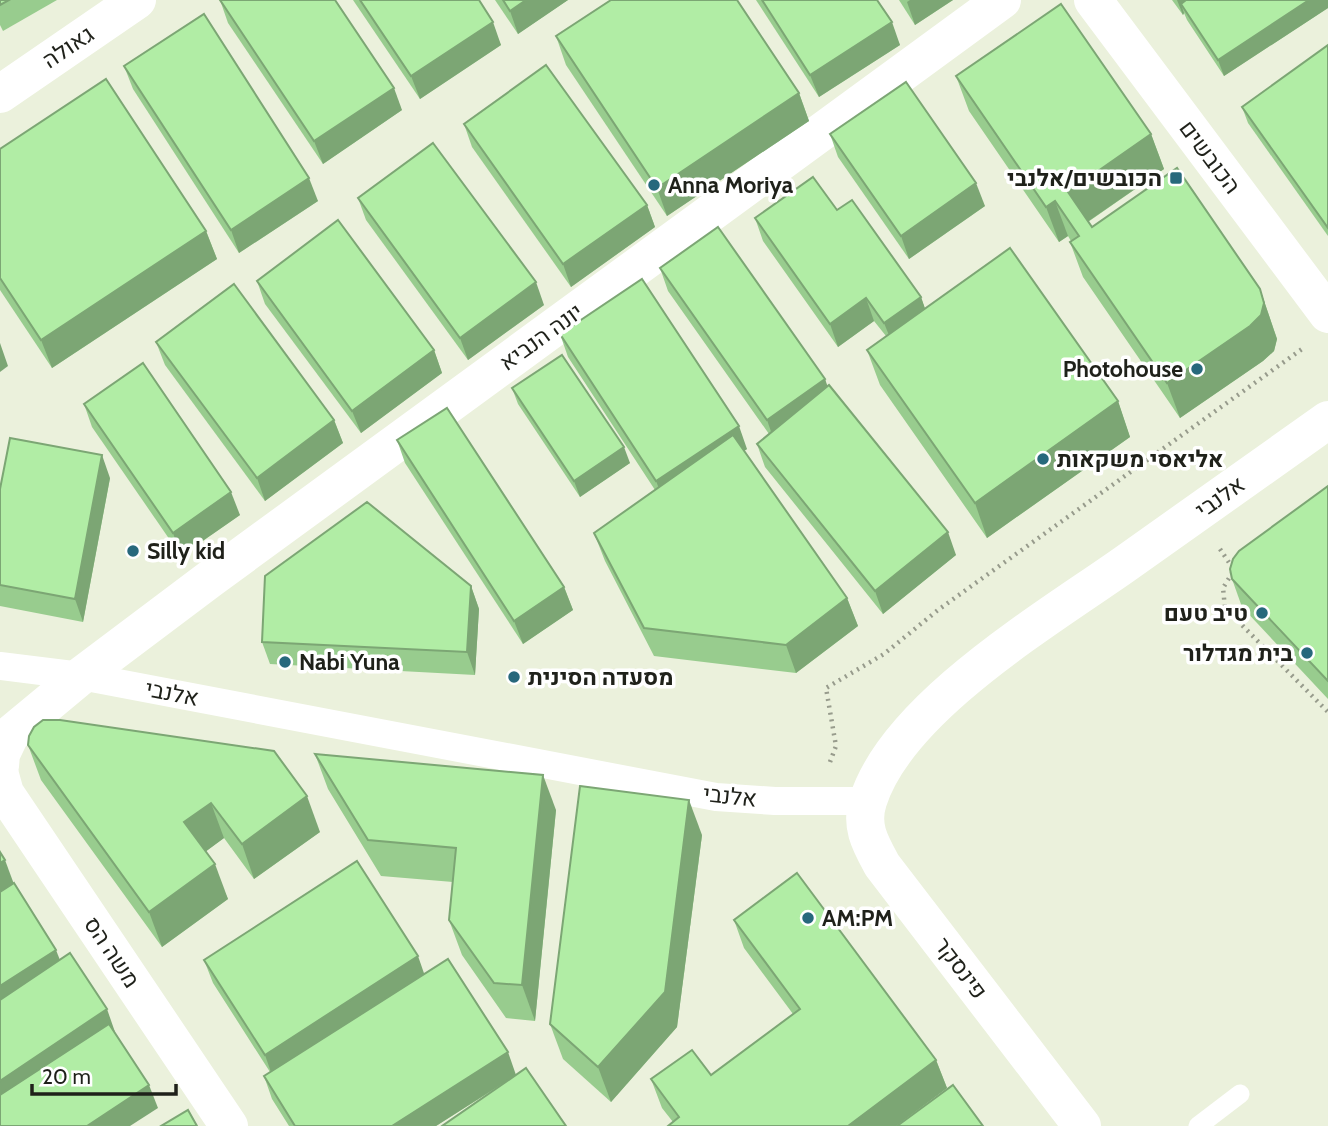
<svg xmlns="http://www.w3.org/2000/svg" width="1328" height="1126" font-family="Cabin,Heebo,sans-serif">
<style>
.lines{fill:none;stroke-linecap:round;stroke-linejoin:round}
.path{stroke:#979b8c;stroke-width:4.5;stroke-dasharray:2 5;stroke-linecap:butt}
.service{stroke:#fff;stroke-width:19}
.pedestrian{stroke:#fff;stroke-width:28}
.minor{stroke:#fff;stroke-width:38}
.wall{fill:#98cc8e}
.shaded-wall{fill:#7ca674}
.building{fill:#b1eda5;stroke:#7ca674;stroke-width:2}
.poi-dot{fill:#27687c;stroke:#fff;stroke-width:2.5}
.labels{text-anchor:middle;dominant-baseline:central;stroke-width:7;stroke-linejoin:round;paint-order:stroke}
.street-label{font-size:23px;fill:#1f211a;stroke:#fff}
.poi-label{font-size:23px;font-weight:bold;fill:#1f211a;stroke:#fff;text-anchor:start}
</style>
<rect width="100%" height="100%" fill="#ebf1dc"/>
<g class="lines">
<!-- path -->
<g class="path">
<polyline points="1220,549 1234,570 1223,588 1225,608 1328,712"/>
<polyline points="830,762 836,746 826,688 884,654 938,610 1302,349"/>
</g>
<!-- service -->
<polyline class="service" points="1198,1126 1240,1094"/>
<!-- pedestrian -->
<polyline class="pedestrian" points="0,666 81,676 716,797 775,801 868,801"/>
<!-- minor -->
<g class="minor">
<polyline points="1093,0 1328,314"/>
<polyline points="0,94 137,0"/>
<polyline points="0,766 1,754 10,735 81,676 210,579 1002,0"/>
<polyline points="0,775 5,793 229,1126"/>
<path d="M1082,1126L882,865C870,843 860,826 868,801C897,708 1047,619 1125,564C1193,516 1260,468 1328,420"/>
</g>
</g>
<!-- wall -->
<g class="wall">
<polygon points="0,0 57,0 3,31 0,25"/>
<polygon points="220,0 402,110 323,164 228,23"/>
<polygon points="353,0 479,0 501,45 420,99"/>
<polygon points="495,0 568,0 518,34"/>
<polygon points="756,0 877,0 900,45 819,97"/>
<polygon points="899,0 953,0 915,25"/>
<polygon points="1172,0 1328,0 1328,8 1224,76 1187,20 1184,13 1183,15"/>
<polygon points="556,36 799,93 809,121 667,216 566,65"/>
<polygon points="1328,45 1328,236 1248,123 1242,107"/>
<polygon points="124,66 318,201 239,253 133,89"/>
<polygon points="956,76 1151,134 1164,169 1088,222 1092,227 1260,289 1277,339 1274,351 1263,361 1180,418 1083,277 1070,242 1071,241 1068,236 1059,242 969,111"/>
<polygon points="464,124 647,205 655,227 571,287 472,147"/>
<polygon points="830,134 985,206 909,259 838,157"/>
<polygon points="0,149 206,231 217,259 52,368 0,290"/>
<polygon points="358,198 544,305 468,360 366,220"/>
<polygon points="837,210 921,297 925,309 1118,401 1130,437 987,538 880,385 867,350 886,336 874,321 838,347 763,241 755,218"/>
<polygon points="660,268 825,379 827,387 956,555 883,614 765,467 757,444 769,434 668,291"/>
<polygon points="257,281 434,350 442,373 361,433 265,304"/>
<polygon points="560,334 747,449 744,451 847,598 858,626 796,673 654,656 605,561 594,533 655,490 568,357"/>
<polygon points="156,342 334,420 343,443 265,501 165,365"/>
<polygon points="512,388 630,463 580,497 518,404"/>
<polygon points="84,404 240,515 181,556 92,427"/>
<polygon points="397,440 564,587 573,610 523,644 405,463"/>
<polygon points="110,478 83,622 0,606 0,489"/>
<polygon points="1328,486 1328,699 1242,607 1232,579"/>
<polygon points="471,586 479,609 475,675 270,664 262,642"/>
<polygon points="28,745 320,832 254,879 224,838 206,851 228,899 162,947 41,780"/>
<polygon points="315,754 556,810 535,1021 506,1018 462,955 449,920 453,882 381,876 328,789"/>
<polygon points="702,835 677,1027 611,1102 563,1059 550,1024"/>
<polygon points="734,920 936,1060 947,1088 896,1126 668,1126 673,1122 662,1108 651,1079 711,1075 793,1014 744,948"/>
<polygon points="204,960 424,974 512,1078 436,1126 289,1126 272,1099 264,1076 270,1072 213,983"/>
</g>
<!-- shaded-wall -->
<g class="shaded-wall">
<polygon points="526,0 568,0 518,34 510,11"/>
<polygon points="910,0 953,0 915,25 907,2"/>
<polygon points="1177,0 1203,0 1181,4 1184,13 1183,15"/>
<polygon points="1309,0 1328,0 1328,8 1224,76 1218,60"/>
<polygon points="493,22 501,45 420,99 411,76"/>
<polygon points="892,22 900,45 819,97 810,75"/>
<polygon points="394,88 402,110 323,164 314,141"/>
<polygon points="799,93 809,121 667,216 657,188"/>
<polygon points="1151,134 1164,169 1080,227 1068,192"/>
<polygon points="309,178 318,201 239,253 231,230"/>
<polygon points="976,183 985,206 909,259 901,236"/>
<polygon points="1055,201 1068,236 1059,242 1046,207"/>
<polygon points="647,205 655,227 571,287 563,264"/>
<polygon points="206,231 217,259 52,368 41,340"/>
<polygon points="536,282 544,305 468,360 460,338"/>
<polygon points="1260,289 1277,339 1274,351 1263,361 1180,418 1167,383"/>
<polygon points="921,297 929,320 893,345 884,323"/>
<polygon points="866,298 874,321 838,347 830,324"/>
<polygon points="0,343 8,366 0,372"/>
<polygon points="434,350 442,373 361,433 352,411"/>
<polygon points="825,379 833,402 775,443 767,420"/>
<polygon points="1118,401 1130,437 987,538 975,503"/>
<polygon points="334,420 343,443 265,501 257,478"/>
<polygon points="739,426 747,449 665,504 656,481"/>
<polygon points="624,447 630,463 580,497 574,481"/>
<polygon points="102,455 110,478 83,622 75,599"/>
<polygon points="231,492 240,515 181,556 173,533"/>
<polygon points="948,532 956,555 883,614 875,591"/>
<polygon points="471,586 479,609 475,675 467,652"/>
<polygon points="564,587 573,610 523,644 514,621"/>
<polygon points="847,598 858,626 796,673 786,645"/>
<polygon points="543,775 556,810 535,1021 522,985"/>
<polygon points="307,796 320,832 254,879 242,844"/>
<polygon points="689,800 702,835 677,1027 611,1102 598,1067"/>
<polygon points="211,803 224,838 197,858 184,822"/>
<polygon points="5,860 18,895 0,906 0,863"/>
<polygon points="215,864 228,899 162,947 149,912"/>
<polygon points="56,950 65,973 0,1014 0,986"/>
<polygon points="418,956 426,979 273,1078 265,1055"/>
<polygon points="107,1009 115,1032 0,1110 0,1081"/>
<polygon points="508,1052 516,1075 436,1126 392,1126"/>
<polygon points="936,1060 947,1088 896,1126 848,1126"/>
<polygon points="149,1085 158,1108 130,1126 87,1126"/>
</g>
<!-- building -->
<g class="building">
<polygon points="0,0 9,0 0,5"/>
<polygon points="220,0 335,0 394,88 314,141"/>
<polygon points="360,0 479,0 493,22 411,76"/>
<polygon points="503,0 526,0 510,11"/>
<polygon points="611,0 737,0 799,93 657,188 556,36"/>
<polygon points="762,0 877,0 892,22 810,75"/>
<polygon points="1186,0 1309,0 1218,60 1181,4"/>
<polygon points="1061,4 1151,134 1068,192 1092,227 1177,168 1260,289 1264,303 1261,315 1250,326 1167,383 1070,242 1079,236 1055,201 1046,207 956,76"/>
<polygon points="204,14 309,178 231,230 124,66"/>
<polygon points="1328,45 1328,228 1242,107"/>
<polygon points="546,65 647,205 563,264 464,124"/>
<polygon points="106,79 206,231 41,340 0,278 0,149"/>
<polygon points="906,82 976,183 901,236 830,134"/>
<polygon points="433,143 536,282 460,338 358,198"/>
<polygon points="813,177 837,210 852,200 921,297 884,323 866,298 830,324 755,218"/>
<polygon points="338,220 434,350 352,411 257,281"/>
<polygon points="718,227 825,379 767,420 660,268"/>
<polygon points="1010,248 1118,401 975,503 867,350"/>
<polygon points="642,279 739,426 656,481 560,334"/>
<polygon points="234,284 334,420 257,478 156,342"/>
<polygon points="562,355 624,447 574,481 512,388"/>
<polygon points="143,363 231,492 173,533 84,404"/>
<polygon points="829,385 948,532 875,591 757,444"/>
<polygon points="447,408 564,587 514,621 397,440"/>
<polygon points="733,435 847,598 786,645 644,628 594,533"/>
<polygon points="10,438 102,455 75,599 0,585 0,489"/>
<polygon points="1328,486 1328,681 1232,579 1230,569 1233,559 1239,551"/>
<polygon points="367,502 471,586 467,652 262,642 265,576"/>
<polygon points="43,720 60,720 274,751 307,796 242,844 211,803 184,822 215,864 149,912 28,745 29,736 34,727"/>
<polygon points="315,754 543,775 522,985 494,983 449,920 456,848 368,840"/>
<polygon points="580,786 689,800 665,992 598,1067 550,1024"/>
<polygon points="0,852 5,860 0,863"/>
<polygon points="357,861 418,956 265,1055 204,960"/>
<polygon points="797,873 936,1060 848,1126 668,1126 679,1117 651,1079 692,1050 711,1075 800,1009 734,920"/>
<polygon points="14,883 56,950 0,986 0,892"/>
<polygon points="70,953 107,1009 0,1081 0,1000"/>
<polygon points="448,959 508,1052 392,1126 295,1126 264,1076"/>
<polygon points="109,1024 149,1085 87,1126 0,1126 0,1095"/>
<polygon points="526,1068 566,1126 442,1126"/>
<polygon points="953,1085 983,1126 897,1126"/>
<polygon points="188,1110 197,1126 161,1126"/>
</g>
<!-- markers -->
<g class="poi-dot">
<rect x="1169" y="171" width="14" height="14" rx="3.5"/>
<circle cx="654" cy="185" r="7"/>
<circle cx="1197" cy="369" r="7"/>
<circle cx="1043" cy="459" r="7"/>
<circle cx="133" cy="551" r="7"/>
<circle cx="1262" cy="613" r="7"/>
<circle cx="1307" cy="653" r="7"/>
<circle cx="285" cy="662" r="7"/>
<circle cx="514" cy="677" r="7"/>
<circle cx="808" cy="918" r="7"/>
</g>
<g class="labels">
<!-- street labels -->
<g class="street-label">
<text transform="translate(68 47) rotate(-34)">גאולה</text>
<text transform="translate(1210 157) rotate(53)">הכובשים</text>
<text transform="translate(541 337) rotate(-36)">יונה הנביא</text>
<text transform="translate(1220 497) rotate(-35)">אלנבי</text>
<text transform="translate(172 693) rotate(11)">אלנבי</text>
<text transform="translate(730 796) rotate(6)">אלנבי</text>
<text transform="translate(112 952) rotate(56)">משה הס</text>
<text transform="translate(961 968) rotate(53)">פינסקר</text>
</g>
<!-- poi labels -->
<g class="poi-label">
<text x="1162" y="178" text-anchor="end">הכובשים/אלנבי</text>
<text x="668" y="185">Anna Moriya</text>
<text x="1183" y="369" text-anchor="end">Photohouse</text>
<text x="1057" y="459">אליאסי משקאות</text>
<text x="147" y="551">Silly kid</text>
<text x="1248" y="613" text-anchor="end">טיב טעם</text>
<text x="1293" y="653" text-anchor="end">בית מגדלור</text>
<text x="299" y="662">Nabi Yuna</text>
<text x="528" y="677">מסעדה הסינית</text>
<text x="822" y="918">AM:PM</text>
</g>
</g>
<!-- scale -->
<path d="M32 1084v10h144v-10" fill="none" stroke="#1f211a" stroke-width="3.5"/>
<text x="42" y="1084" font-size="21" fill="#1f211a" stroke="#ffffff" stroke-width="5" paint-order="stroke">20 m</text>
</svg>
